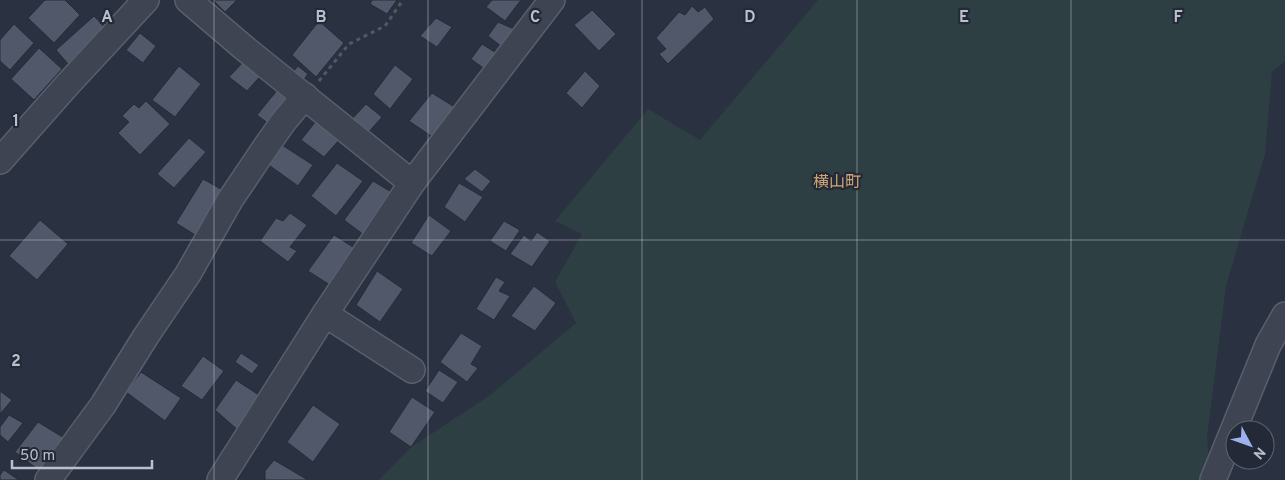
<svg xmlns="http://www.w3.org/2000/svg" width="1285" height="480" font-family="Overpass,'Noto Sans JP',sans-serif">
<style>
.green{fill:#2d3f43}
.building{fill:#51586a;stroke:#252b39}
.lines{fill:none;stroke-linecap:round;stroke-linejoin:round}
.minor-casing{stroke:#595f6c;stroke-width:28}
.path{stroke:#4c5c61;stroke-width:3;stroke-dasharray:4 4;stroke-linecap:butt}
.minor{stroke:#3e4451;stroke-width:25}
.grid{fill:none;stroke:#bbc0cb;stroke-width:1;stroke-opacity:0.55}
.labels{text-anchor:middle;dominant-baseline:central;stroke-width:4.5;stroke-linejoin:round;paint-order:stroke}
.quarter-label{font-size:16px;fill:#cda674;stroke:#232937}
.grid-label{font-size:16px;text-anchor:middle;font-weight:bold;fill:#bbc0cb;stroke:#232937;stroke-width:4.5;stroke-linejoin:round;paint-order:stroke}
</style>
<rect width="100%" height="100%" fill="#2a3141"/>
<!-- green -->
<polygon class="green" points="818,0 1285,0 1285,61 1272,72 1265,154 1226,286 1207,437 1211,480 379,480 411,447 489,396 576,323 555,282 582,234 555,221 648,109 700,140"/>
<!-- building -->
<g class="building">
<polygon points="45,0 65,0 80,15 54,43 28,18"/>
<polygon points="213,0 237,0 225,12"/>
<polygon points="372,0 397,0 387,14 370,4"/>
<polygon points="492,0 521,0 505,21 486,7"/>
<polygon points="692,6 698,12 705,7 714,19 668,64 659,54 666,49 656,38 679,12 685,15"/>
<polygon points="592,10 616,34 599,51 574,25"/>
<polygon points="94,16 108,31 69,65 56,50"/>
<polygon points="436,18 452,27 437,47 420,36"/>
<polygon points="319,21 344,43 316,77 292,55"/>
<polygon points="498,22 514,29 502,47 488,36"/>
<polygon points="14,24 34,43 10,70 0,61 0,40"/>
<polygon points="140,33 156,46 143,63 126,50"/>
<polygon points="482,44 498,54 486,70 471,59"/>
<polygon points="39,48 62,69 34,100 11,79"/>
<polygon points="246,59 264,72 247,91 229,77"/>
<polygon points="395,65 413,79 390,109 373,94"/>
<polygon points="179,66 201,84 175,117 152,100"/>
<polygon points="298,66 308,74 302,82 291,74"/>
<polygon points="585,71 600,86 582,108 566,93"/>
<polygon points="279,88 297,99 274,128 257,115"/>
<polygon points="432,93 461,111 437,140 409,121"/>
<polygon points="146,101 170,124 140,155 118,133 129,122 122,116 134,104 139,108"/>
<polygon points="366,104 382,117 367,134 350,121"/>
<polygon points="316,121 340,139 324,157 301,140"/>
<polygon points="189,138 206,152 174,188 157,174"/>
<polygon points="279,143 313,165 298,186 266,163"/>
<polygon points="337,163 363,181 336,216 311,196"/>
<polygon points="475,169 491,181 482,192 464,179"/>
<polygon points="203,179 226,192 200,238 176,223"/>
<polygon points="373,181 393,193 364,235 344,220"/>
<polygon points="459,183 483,197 465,222 444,207"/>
<polygon points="290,213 307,225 290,247 297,251 288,262 260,241 276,218 283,221"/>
<polygon points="429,215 451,231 432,256 411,243"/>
<polygon points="40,220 68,244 37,280 9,256"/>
<polygon points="504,221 520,230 506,251 490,241"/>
<polygon points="537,232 550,241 532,267 510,254 524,235 531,241"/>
<polygon points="334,235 356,249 330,285 308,271"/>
<polygon points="377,271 403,289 380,322 356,305"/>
<polygon points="496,277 505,282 499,291 510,296 494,320 476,309"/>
<polygon points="534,286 556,303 535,331 511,316"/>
<polygon points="461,333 482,346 471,364 478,368 467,382 440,362"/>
<polygon points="241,353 259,365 252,374 235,362"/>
<polygon points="203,356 224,371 202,400 181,386"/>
<polygon points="439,370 458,382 443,403 425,391"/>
<polygon points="141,372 181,398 165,421 126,392"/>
<polygon points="236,380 262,397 239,431 215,410"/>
<polygon points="0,391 12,400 0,414"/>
<polygon points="412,397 435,412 411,447 389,432"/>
<polygon points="313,405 340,424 313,462 287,442"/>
<polygon points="9,415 23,423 8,442 0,435 0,427"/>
<polygon points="38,422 69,441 44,474 15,452"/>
<polygon points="274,460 308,480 265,480 265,471"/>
<polygon points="4,470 19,480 0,480 0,475"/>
</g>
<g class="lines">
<defs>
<g id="minor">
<polyline points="188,0 243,47 412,183"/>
<polyline points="0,161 68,84 146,0"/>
<polyline points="325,314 412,370"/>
<polyline points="48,480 103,405 146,336 188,274 230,200 267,145 284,121 305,96"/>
<polyline points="220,480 325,314 412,183 552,0"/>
<polyline points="1213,480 1268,345 1285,315"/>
</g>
</defs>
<!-- minor casing -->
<use href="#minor" class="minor-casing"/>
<!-- path -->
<polyline class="path" points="319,81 349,44 385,26 403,0"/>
<!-- minor -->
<use href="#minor" class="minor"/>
</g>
<!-- grid -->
<path class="grid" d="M214,0V480M428,0V480M642,0V480M857,0V480M1071,0V480M0,240H1285"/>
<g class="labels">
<!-- quarter labels -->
<g class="quarter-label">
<text x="837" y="183">横山町</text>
</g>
</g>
<g class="grid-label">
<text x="107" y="22">A</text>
<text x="321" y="22">B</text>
<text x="535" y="22">C</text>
<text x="750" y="22">D</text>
<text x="964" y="22">E</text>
<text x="1178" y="22">F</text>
<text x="16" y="126">1</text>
<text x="16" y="366">2</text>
</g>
<!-- north arrow -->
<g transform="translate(1250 445) rotate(131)"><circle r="24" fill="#232937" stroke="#606572"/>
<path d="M0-4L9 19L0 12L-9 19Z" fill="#9cb2ef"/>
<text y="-8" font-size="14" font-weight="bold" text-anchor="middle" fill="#bbc0cb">N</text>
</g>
<!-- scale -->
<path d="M12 460v8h140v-8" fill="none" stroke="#bbc0cb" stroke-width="2.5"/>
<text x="20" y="460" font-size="15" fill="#bbc0cb" stroke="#232937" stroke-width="4" paint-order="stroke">50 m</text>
</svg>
